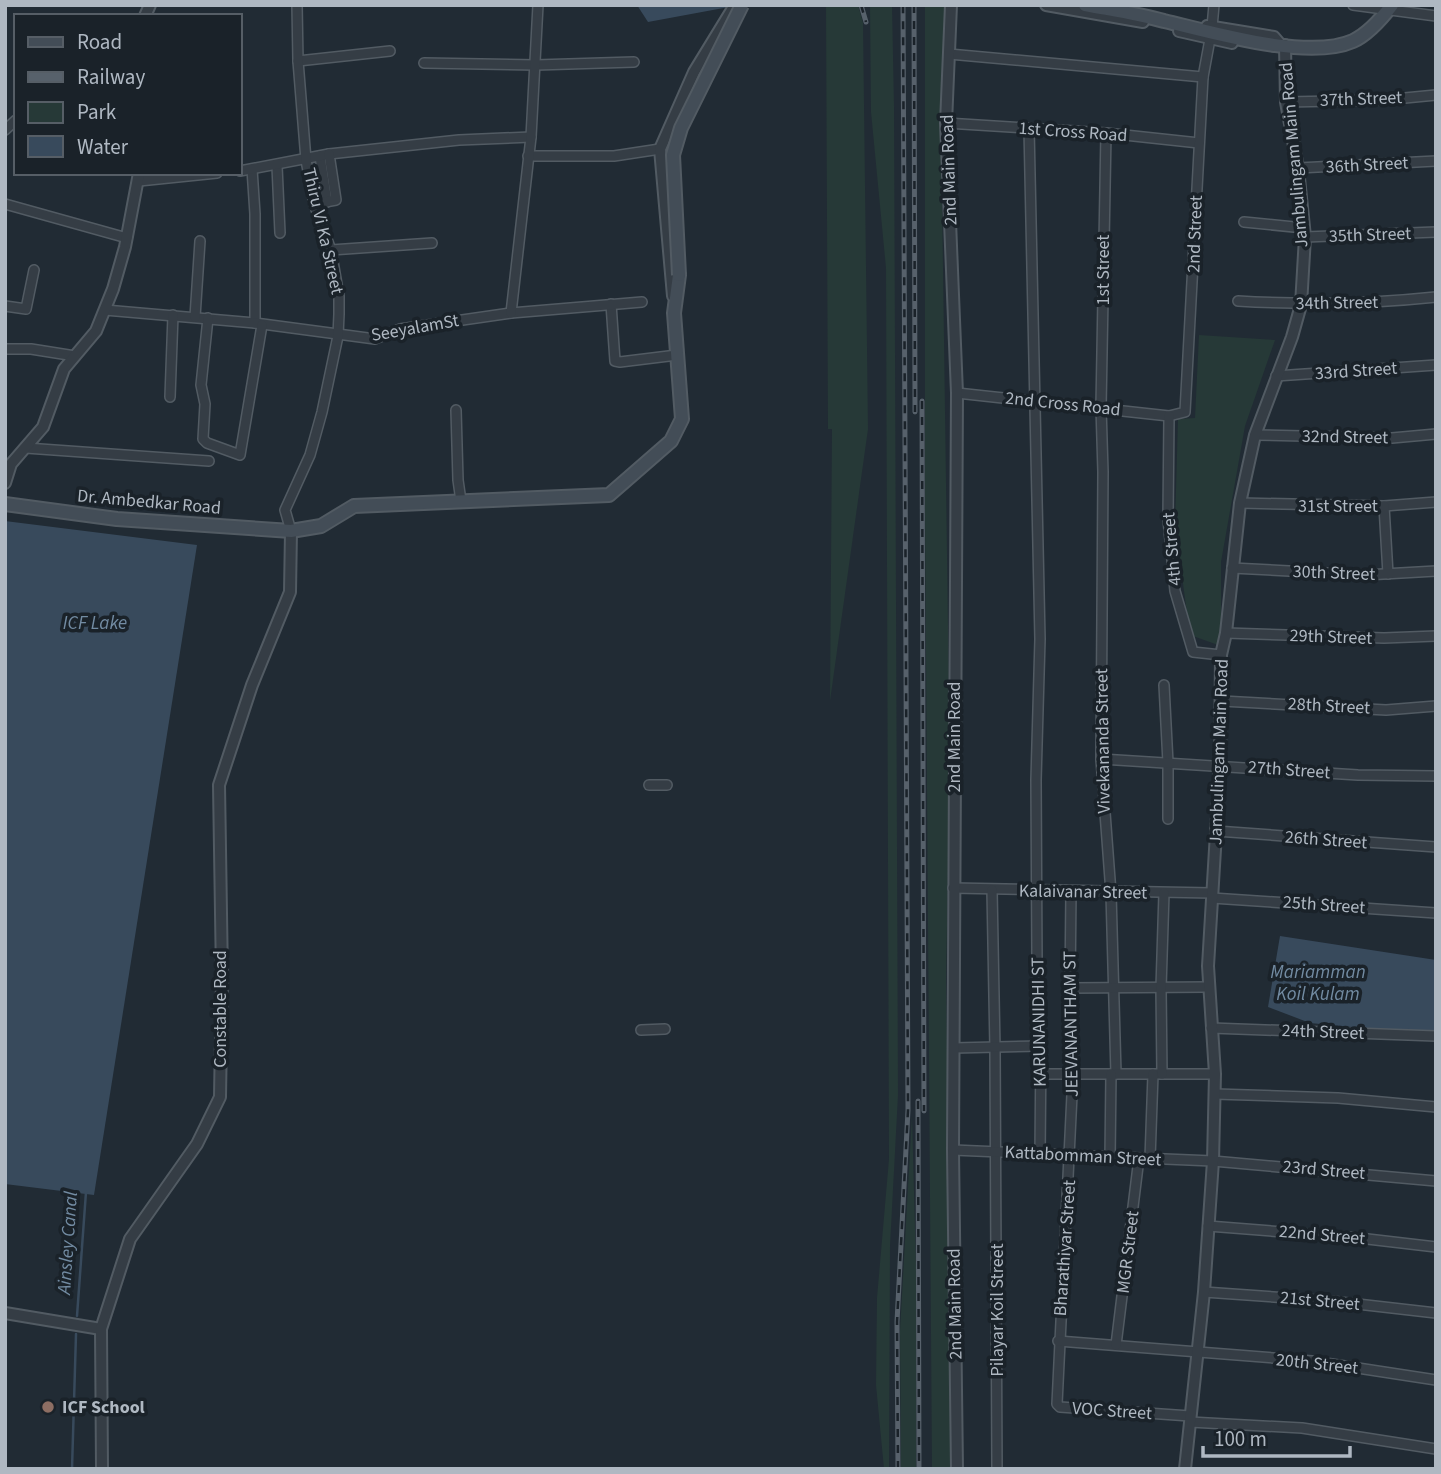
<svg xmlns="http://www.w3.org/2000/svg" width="1441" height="1474" font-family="'Source Sans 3',sans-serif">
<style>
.green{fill:#263937}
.water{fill:#384a5c}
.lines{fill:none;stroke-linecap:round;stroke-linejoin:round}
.stream{stroke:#384a5c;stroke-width:2.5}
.minor-casing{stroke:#525b63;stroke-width:12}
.tertiary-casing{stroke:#525b63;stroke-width:14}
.secondary-casing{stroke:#525b63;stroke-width:16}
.minor{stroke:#353d45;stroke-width:9}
.tertiary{stroke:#353d45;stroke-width:10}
.secondary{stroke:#434d57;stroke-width:12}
.rail-casing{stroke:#57616b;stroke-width:5}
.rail{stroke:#1a2229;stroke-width:2.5;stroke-dasharray:8;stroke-linecap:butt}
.secondary-bridge-casing{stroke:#525b63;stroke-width:16;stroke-linecap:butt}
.secondary-bridge{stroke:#434d57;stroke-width:12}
.education-dot{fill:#8d6e63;stroke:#1a2229;stroke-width:2.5}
.labels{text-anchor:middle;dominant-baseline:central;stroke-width:7;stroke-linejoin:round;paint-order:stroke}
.street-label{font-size:18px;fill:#afb8c2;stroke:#1a2229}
.poi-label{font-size:18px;font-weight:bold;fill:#afb8c2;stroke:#1a2229;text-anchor:start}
.water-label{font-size:19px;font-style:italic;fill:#728ba2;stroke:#1a2229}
</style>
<rect width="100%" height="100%" fill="#212b34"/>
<!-- green -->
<g class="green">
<polygon points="826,5 858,5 863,23 868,429 830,701 832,429 828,429"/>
<polygon points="870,5 892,5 894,106 898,1095 890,1246 889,1469 884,1469 876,1385 877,1298 889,1159 886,268 871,112"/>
<polygon points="925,5 947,5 941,124 950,770 946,979 953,1469 932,1469 925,516"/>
<polygon points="1199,335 1275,340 1245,426 1221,562 1221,646 1190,635 1175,525 1178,419 1195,418"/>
<polygon points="912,1116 916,1267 916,1469 901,1469 900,1331"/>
</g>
<!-- water -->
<g class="water">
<polygon points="637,5 728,5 729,7 648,22"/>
<polygon points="5,521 197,545 94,1195 5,1184"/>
<polygon points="1280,936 1436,960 1436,1035 1310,1023 1268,1007"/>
</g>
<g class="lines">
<!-- stream -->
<g class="stream">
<polyline points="77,1316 86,1192"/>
<polyline points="72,1469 76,1334"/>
</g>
<defs>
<g id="minor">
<polyline points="1353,5 1436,16"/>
<polyline points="1212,27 1214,5"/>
<polyline points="949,54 1203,77"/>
<polyline points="298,61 390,51"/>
<polyline points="424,63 536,65 634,62"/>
<polyline points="1286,102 1384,100 1436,95"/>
<polyline points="946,123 1106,133 1199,143"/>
<polyline points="1029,128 1040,639 1036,780 1037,963 1041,1046 1040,1154"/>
<polyline points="5,130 16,120"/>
<polyline points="1106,133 1101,407 1103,472 1101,759 1111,893 1116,1074"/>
<polyline points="320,156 327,202"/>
<polyline points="528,156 614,156 660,149"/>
<polyline points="277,166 280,233"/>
<polyline points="1298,168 1436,161"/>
<polyline points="252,169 255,214 255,323"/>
<polyline points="240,171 329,154 459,140 531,137"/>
<polyline points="139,181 217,173"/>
<polyline points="5,204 127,238"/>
<polyline points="314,204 336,200 329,154"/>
<polyline points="1244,222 1304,228"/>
<polyline points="1305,237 1436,232"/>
<polyline points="331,250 432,243"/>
<path d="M1238,301C1305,305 1370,304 1436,297"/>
<polyline points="611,304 615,361 620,362 677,355"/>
<polyline points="5,306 26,309 34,270"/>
<polyline points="105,310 255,323 375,339 400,329 511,313 642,302"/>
<polyline points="511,313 531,137 538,5"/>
<polyline points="195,317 200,241"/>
<polyline points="208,318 201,385 205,404 203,439 207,443 240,455 262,325"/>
<polyline points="5,349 31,349 75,356"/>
<polyline points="1276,376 1436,365"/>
<polyline points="957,393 1169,416 1185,412 1203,77 1210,39"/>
<polyline points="170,397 173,315"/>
<polyline points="456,410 458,480 461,501"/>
<polyline points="1169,416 1168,519 1175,591 1193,652 1221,655"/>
<polyline points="1255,435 1392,438 1436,434"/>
<polyline points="26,448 209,461"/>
<polyline points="1240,503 1384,506 1436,502"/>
<polyline points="1384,506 1388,574"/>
<polyline points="291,531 285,510 310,455 322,412 338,336 339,314 339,296 331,250 314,204 306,160 298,61 297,5"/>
<polyline points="1232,568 1366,575 1436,571"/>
<polyline points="1226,633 1384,638 1436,636"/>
<polyline points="1164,685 1168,763 1168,819"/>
<polyline points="1222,701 1386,710 1436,706"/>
<polyline points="1101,759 1358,775 1436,776"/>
<polyline points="649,785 667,785"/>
<polyline points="1216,831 1436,847"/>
<polyline points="953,888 1212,893"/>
<polyline points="992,890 995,1049 997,1469"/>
<polyline points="1071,892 1070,988 1073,1074 1057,1404 1060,1407 1190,1416"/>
<polyline points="1212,898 1436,913"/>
<polyline points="1070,988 1208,987"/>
<polyline points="1211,1028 1436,1036"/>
<polyline points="641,1030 665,1029"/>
<polyline points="954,1048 1041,1046"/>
<polyline points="1041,1074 1215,1074"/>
<polyline points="1162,1074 1161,988 1164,893"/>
<polyline points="1215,1094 1338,1098 1436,1107"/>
<polyline points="953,1150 1213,1161 1436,1181"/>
<polyline points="1110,1158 1111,1074"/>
<polyline points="1150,1159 1153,1074"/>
<polyline points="1208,1226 1359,1238 1436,1247"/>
<polyline points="1204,1292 1331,1301 1436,1313"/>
<polyline points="1058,1341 1312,1361 1436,1380"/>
<polyline points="1116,1345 1139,1158"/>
<polyline points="1190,1422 1302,1428 1436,1449"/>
</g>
<g id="tertiary">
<polyline points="951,5 946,123 957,393 953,1150 957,1469"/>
<polyline points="1046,5 1143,22"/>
<polyline points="145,16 150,5"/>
<polyline points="1207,26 1274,37 1280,44 1275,46"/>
<polyline points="1179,31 1232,43"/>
<polyline points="673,296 660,149 694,72 735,5"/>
<polyline points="5,483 11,464 43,427 64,369 96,331 113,289 125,247 139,173"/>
<polyline points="5,1313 101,1329"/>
<polyline points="102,1469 101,1329 130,1239 197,1144 220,1097 222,977 219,785 252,685 290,592 291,531"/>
<polyline points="1185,1469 1204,1292 1213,1161 1215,1074 1208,966 1220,766 1221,655 1226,633 1240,503 1255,435 1292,337 1301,305 1305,237 1298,168 1286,102 1285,45"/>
</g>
<g id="secondary">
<path d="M1085,5C1111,10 1138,14 1164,21C1211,32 1308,61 1353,41C1368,34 1382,18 1392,5"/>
<polyline points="5,504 117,519 291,531 321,526 354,506 609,495 671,441 682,419 674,313 679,275"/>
</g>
</defs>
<!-- minor casing -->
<use href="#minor" class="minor-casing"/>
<!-- tertiary casing -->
<use href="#tertiary" class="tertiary-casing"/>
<!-- secondary casing -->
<use href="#secondary" class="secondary-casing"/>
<!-- minor -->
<use href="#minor" class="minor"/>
<!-- tertiary -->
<use href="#tertiary" class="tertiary"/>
<!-- secondary -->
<use href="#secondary" class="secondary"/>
<defs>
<g id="rail">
<polyline points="861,5 866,22"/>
<polyline points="914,5 915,412"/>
<polyline points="922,401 924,1111"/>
<polyline points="918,1101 919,1469"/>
<polyline points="898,1469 897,1322 908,1110 903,5"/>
</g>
</defs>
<!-- rail casing -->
<use href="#rail" class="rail-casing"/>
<!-- rail -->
<use href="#rail" class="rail"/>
<defs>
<polyline id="secondary-bridge" points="679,275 673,155 681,128 742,5"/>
</defs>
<!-- secondary-bridge casing -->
<use href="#secondary-bridge" class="secondary-bridge-casing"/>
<!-- secondary-bridge -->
<use href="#secondary-bridge" class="secondary-bridge"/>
</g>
<!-- markers -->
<circle class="education-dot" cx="48" cy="1407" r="7"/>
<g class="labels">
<!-- street labels -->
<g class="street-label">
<text transform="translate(1361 99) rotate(-2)">37th Street</text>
<text transform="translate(1073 132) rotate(4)">1st Cross Road</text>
<text transform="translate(1294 155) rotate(-95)">Jambulingam Main Road</text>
<text transform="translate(1367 165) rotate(-3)">36th Street</text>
<text transform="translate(949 170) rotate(-92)">2nd Main Road</text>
<text transform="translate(323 231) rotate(77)">Thiru Vi Ka Street</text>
<text transform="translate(1195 234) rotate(-88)">2nd Street</text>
<text transform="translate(1370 235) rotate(-2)">35th Street</text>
<text transform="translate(1103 270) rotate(-90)">1st Street</text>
<text transform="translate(1337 303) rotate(-1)">34th Street</text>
<text transform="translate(415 328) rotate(-10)">SeeyalamSt</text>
<text transform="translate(1356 371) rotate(-4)">33rd Street</text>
<text transform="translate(1063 404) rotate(6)">2nd Cross Road</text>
<text transform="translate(1345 437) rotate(1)">32nd Street</text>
<text transform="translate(149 502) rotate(5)">Dr. Ambedkar Road</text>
<text x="1338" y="506">31st Street</text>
<text transform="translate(1172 549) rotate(-95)">4th Street</text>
<text transform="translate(1334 573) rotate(2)">30th Street</text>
<text transform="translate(1331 637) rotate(2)">29th Street</text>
<text transform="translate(1329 706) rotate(3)">28th Street</text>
<text transform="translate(954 737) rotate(-90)">2nd Main Road</text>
<text transform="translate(1103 741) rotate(-91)">Vivekananda Street</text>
<text transform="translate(1219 752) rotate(-88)">Jambulingam Main Road</text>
<text transform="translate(1289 770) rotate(4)">27th Street</text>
<text transform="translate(1326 840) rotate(4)">26th Street</text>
<text transform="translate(1083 892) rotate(1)">Kalaivanar Street</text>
<text transform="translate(1324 905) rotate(4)">25th Street</text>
<text transform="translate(220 1009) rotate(-90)">Constable Road</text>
<text transform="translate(1039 1022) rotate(-91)">KARUNANIDHI ST</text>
<text transform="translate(1071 1024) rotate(-91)">JEEVANANTHAM ST</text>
<text transform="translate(1323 1032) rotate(2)">24th Street</text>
<text transform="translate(1083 1156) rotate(3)">Kattabomman Street</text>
<text transform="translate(1324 1170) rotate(5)">23rd Street</text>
<text transform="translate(1322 1235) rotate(5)">22nd Street</text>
<text transform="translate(1065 1248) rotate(-86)">Bharathiyar Street</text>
<text transform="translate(1128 1252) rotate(-83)">MGR Street</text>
<text transform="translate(1320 1301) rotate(5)">21st Street</text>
<text transform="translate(955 1304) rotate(-91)">2nd Main Road</text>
<text transform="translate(997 1310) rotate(-90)">Pilayar Koil Street</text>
<text transform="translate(1317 1364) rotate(6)">20th Street</text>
<text transform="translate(1112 1411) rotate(4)">VOC Street</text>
</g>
<!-- poi labels -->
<g class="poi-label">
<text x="62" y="1407">ICF School</text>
</g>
<!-- water labels -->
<g class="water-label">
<text x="95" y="623">ICF Lake</text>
<text x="1318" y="972">Mariamman<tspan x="1318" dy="22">Koil Kulam</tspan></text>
<text transform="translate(68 1243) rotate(-86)">Ainsley Canal</text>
</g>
</g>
<!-- border -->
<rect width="1441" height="1474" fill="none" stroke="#afb8c2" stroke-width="14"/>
<!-- legend -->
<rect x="14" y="14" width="228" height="161" fill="#1a2229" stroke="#565e66" stroke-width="2"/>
<rect x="28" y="37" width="35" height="10" fill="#434d57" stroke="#565e66" stroke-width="2"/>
<text x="77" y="49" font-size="21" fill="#afb8c2">Road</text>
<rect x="28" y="72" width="35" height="10" fill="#57616b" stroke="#565e66" stroke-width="2"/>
<text x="77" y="84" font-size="21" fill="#afb8c2">Railway</text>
<rect x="28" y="102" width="35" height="21" fill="#263937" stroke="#565e66" stroke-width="2"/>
<text x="77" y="119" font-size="21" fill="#afb8c2">Park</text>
<rect x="28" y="136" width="35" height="21" fill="#384a5c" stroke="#565e66" stroke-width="2"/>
<text x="77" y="154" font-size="21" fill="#afb8c2">Water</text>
<!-- scale -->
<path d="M1203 1446v10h147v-10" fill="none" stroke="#afb8c2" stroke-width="3.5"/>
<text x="1214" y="1446" font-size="21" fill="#afb8c2" stroke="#1a2229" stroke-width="5" paint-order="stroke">100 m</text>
</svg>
